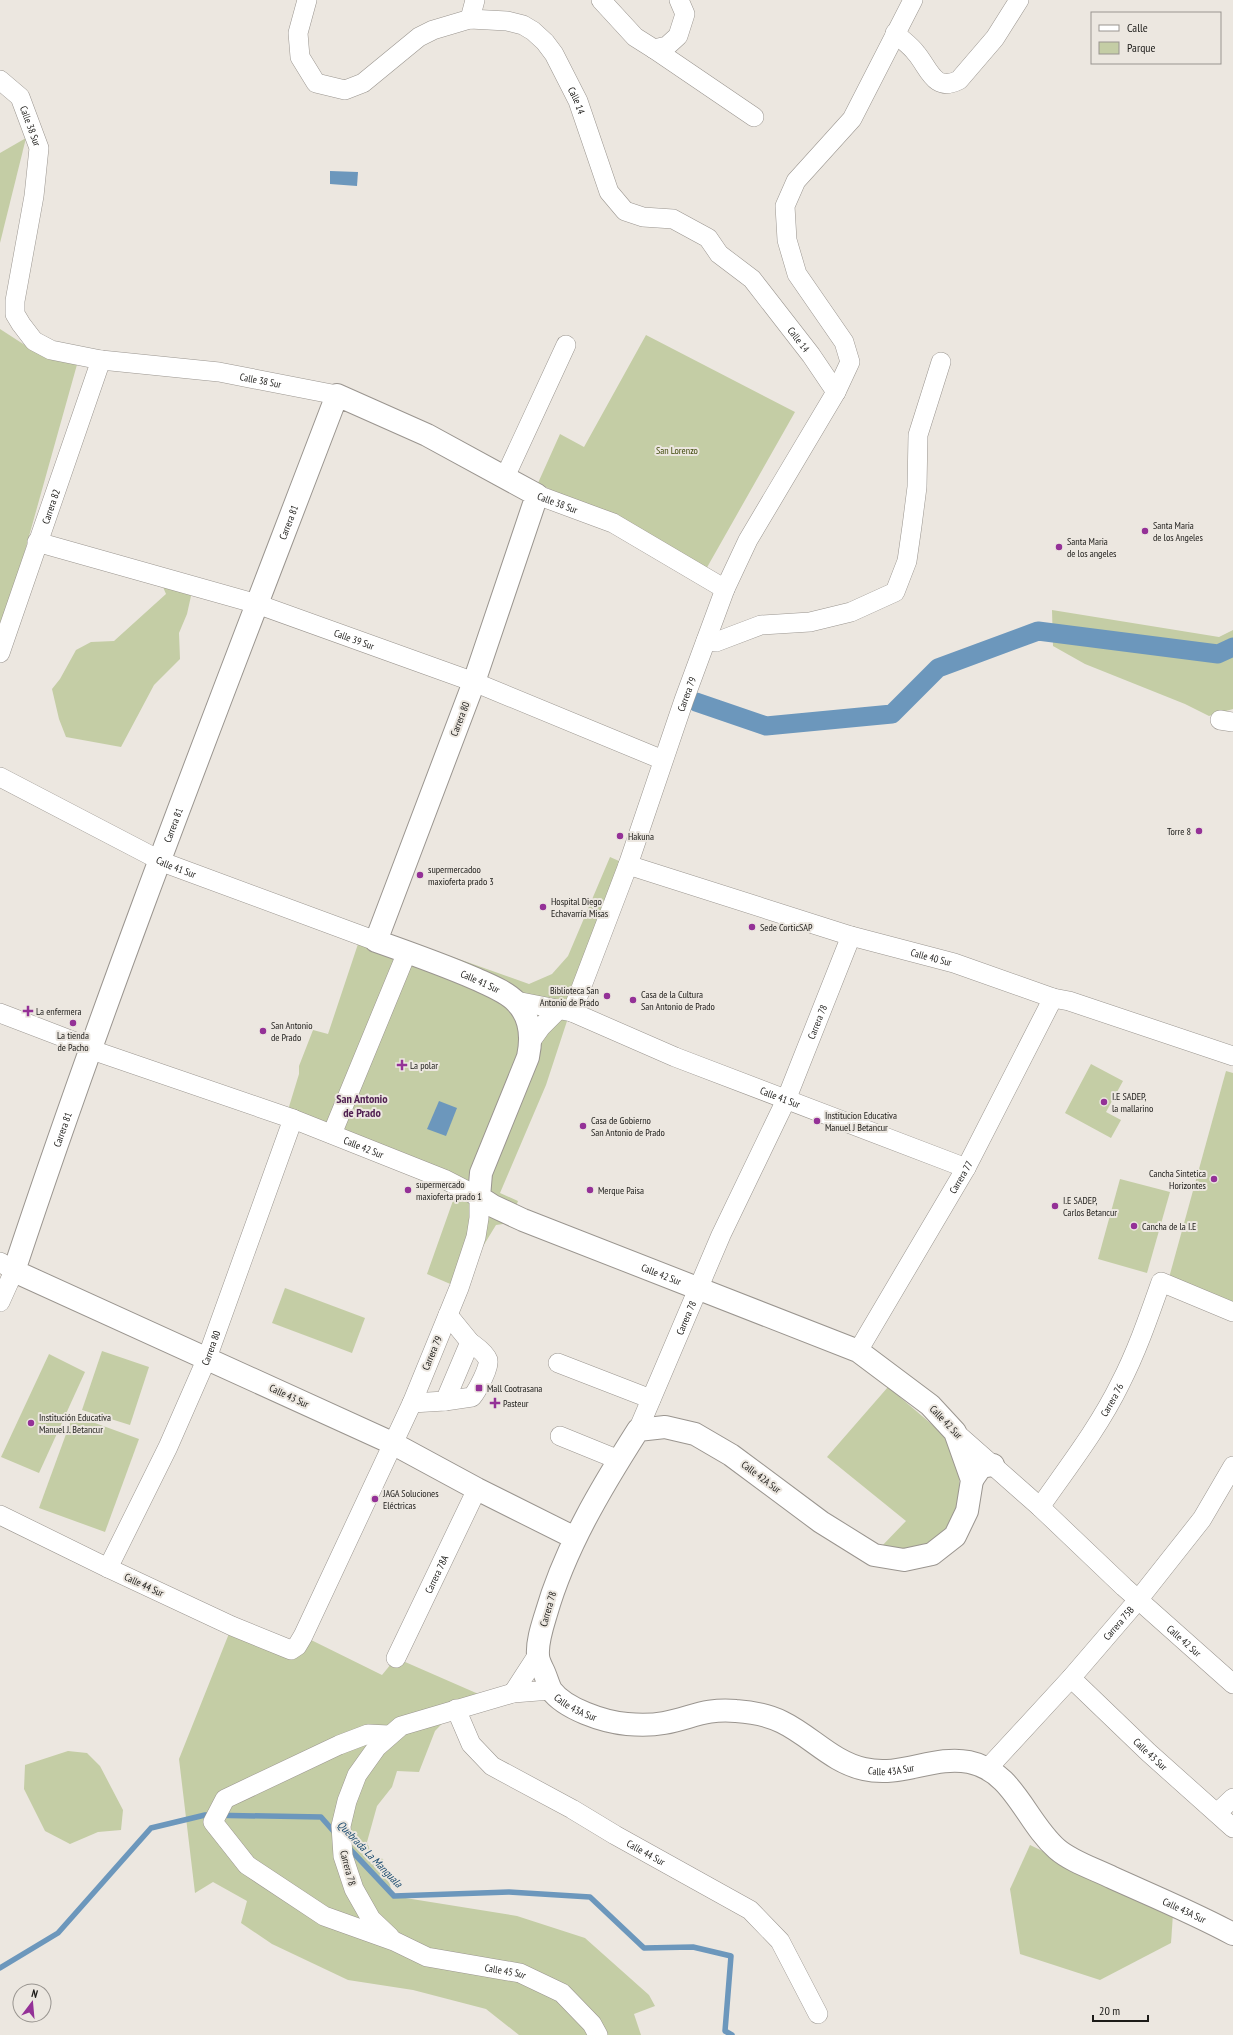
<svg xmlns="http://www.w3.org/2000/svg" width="1233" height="2035" font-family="'PT Sans Narrow',sans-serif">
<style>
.green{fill:#c4cda5}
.water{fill:#6c97bc}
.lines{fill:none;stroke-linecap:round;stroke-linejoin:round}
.stream{stroke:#6c97bc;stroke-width:5.5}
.canal{stroke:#6c97bc;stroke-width:19}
.minor-casing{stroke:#9a958f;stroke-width:20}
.major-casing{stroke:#9a958f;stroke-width:24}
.minor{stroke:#fff;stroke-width:19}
.major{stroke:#fff;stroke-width:22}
.poi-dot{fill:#943197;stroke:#ece7e0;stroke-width:1.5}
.labels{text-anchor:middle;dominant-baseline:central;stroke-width:4;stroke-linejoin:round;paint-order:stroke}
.street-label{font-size:10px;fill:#1c1b18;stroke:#ece7e0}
.park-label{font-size:10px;fill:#3e4709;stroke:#ece7e0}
.poi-label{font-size:10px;fill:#1c1b18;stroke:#ece7e0;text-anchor:start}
.water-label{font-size:11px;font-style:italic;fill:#18496e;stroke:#ece7e0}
.quarter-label{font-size:12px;font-weight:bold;fill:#512152;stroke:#ece7e0}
</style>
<rect width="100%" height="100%" fill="#ece7e0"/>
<!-- green -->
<g class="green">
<polygon points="26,138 0,243 0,153"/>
<polygon points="0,329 34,351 78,361 0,640"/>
<polygon points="646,335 795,412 705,571 538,483 560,434 584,447"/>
<polygon points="160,580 180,582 191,596 187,614 179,633 180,659 154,685 121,747 66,737 59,719 52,689 60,679 76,650 91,642 114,641 166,594"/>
<polygon points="1052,610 1219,637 1233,630 1233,709 1209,716 1185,704 1085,664 1053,646"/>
<polygon points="610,857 628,865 568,1018 546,1085 500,1193 518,1201 510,1223 496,1225 474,1261 462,1289 427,1274 455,1195 369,1158 288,1110 299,1074 299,1066 313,1030 328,1034 361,935 391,935 529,984 552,974 568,956"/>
<polygon points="1091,1064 1123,1081 1106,1112 1121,1120 1111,1138 1065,1113"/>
<polygon points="1226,1071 1233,1073 1233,1304 1167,1285"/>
<polygon points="1120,1179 1170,1192 1147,1273 1098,1259"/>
<polygon points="285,1288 365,1318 352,1353 272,1323"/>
<polygon points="102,1351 149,1367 130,1425 82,1410"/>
<polygon points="49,1354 85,1372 39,1473 1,1457"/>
<polygon points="888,1387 949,1439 958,1466 961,1497 956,1515 943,1532 928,1545 907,1551 880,1548 906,1521 827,1457"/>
<polygon points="73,1415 139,1439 105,1532 39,1508"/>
<polygon points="232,1626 281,1648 303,1636 382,1675 396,1658 483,1696 507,1685 537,1656 513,1693 456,1709 435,1731 419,1772 397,1771 392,1787 377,1806 367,1842 372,1856 383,1859 393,1896 517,1916 585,1938 649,1995 655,2006 634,2014 641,2035 519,2035 486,2009 413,1990 348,1980 272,1944 241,1923 247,1901 213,1882 195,1893 179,1759"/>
<polygon points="68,1751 87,1753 100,1766 123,1810 121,1830 98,1832 70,1844 45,1831 24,1789 25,1765"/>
<polygon points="1030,1845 1173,1914 1171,1943 1100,1980 1020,1954 1010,1889"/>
</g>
<!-- water -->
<g class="water">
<polygon points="330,171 358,172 357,186 330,184"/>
<polygon points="439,1101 457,1108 446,1136 427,1129"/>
</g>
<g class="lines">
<!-- stream -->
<g class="stream">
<polyline points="347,1846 394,1896 509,1892 590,1897 644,1948 693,1947 731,1956 725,2031 732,2035"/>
<polyline points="0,1968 58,1933 151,1828 205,1815 321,1817 336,1834"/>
</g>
<!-- canal -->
<polyline class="canal" points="696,702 766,726 892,714 938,668 1038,631 1218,654 1233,647"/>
<defs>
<g id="minor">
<path id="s1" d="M307,0L298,33L300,57L316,83L345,90L363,83L419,37L433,30L470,19L507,21L523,25L533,31L545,42L554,54L578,101L609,192L625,211L643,217L673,219L708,238L719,254L752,279L811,355L836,392"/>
<polyline points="601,0 635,37 654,49 667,46 678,36 685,14 679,0"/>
<polyline points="470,19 475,0"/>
<path d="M895,33C902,40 910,45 916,53C929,68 934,93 959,80L995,38L1019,0"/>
<polyline points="654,49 754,117"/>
<path id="s2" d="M0,80L20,97L39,148L34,196L15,301V314L21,324L34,341L51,350L101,360L219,372L337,395"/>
<polyline points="505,477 566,345"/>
<path id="s3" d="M537,495L613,523L725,589"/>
<path id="s4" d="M37,542L254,603L474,682L663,760"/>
<polyline points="706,641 716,642 761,625 810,622 851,612 895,592 907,561 912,526 917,487 918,435 941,362"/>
<path id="s5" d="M0,653L101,360"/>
<polyline points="1220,720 1233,722"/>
<path id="s6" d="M0,777L165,863L376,941"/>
<path id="s7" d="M628,865L851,936L954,963L1053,998L1069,1001L1233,1056"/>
<path id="s8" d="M516,1001L572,1012L675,1057L966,1168"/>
<path id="s9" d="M572,1012L628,865L684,700L725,589L748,540L836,392L850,362L844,342L797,274L787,240L785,206L796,181L852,119L913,0"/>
<path id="s10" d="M0,1013L86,1046L92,1050L293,1119L444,1179L479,1197V1218L476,1237L459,1288L412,1403L303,1636L297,1646L291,1650L232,1626L108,1568L0,1515"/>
<polyline points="531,1041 541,1027 558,1010"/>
<polyline points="332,1134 407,952"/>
<polyline points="0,1262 14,1271 0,1302"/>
<path id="s11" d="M858,1351L966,1168L1053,998"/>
<polyline points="558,1363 651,1399"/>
<path d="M445,1401L472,1397C477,1391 490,1367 488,1360C485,1352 475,1346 470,1342"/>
<polyline points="412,1403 445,1401 470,1342 448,1315"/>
<path id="s12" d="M638,1430L721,1235L786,1100L851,936"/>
<path id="s13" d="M955,1432L1040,1507L1124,1587L1233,1684"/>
<polyline points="560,1436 619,1460"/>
<path id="s14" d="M1040,1507C1068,1467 1099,1427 1120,1384C1137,1351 1149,1316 1161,1282L1233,1312"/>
<path id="s15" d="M108,1568L168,1447L207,1358L293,1119"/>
<path id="s16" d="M396,1658L477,1489"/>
<path id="s17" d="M1071,1678L1148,1752L1233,1828"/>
<polyline points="513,1693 537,1656"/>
<path id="s18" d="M456,1709L471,1744L492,1766L572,1809L615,1835L750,1910L780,1941L818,2014"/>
<path id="s19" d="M388,1735L368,1734L339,1745L225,1799L213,1822L247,1865L324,1916L394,1941L427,1957L520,1973L562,1993L592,2024L598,2035"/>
<path id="s20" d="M988,1768L1071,1678L1138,1600L1202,1519L1233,1466"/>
<polyline points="1217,1813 1233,1798"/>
<polyline points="390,1937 371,1919 354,1889 343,1856 341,1826 347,1801 357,1775 377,1747 401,1726 513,1693 551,1690"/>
</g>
<g id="major">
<polyline points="972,1480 981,1467 993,1465"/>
<path id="s21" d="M575,1538L477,1489L392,1443L14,1271C112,975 226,686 337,395L427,435L537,495L474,682L376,941C410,953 444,965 476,979C489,985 507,992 516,1002C531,1017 532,1038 528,1057L481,1173L479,1197L493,1206L523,1220L858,1351L930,1405L955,1432L972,1480L967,1511L955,1536L932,1554L904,1560L874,1555L821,1522L731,1455L695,1434L665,1427L638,1430C601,1488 565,1548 546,1614C542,1627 537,1642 538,1655C538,1660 541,1666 543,1670C546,1676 548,1684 551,1690C565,1709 604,1722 627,1724C638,1725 653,1725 664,1723C691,1718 706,1708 736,1711C752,1712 768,1715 782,1722C811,1736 832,1762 864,1769C901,1778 934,1755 969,1762C1014,1771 1025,1821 1057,1849C1072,1862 1095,1869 1113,1878C1153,1896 1194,1913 1233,1934"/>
</g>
</defs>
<!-- minor casing -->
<use href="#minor" class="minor-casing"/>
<!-- major casing -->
<use href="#major" class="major-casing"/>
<!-- minor -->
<use href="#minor" class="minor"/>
<!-- major -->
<use href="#major" class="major"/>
</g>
<!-- markers -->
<g class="poi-dot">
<circle cx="1145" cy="531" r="4"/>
<circle cx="1059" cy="547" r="4"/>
<circle cx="1199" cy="831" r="4"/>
<circle cx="620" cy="836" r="4"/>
<circle cx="420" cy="875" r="4"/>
<circle cx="543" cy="907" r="4"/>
<circle cx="752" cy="927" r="4"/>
<circle cx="607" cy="996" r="4"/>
<circle cx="633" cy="1000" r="4"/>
<path d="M26 1005h4v4h4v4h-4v4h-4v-4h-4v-4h4z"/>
<circle cx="73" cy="1023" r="4"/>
<circle cx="263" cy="1031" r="4"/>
<path d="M400 1059h4v4h4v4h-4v4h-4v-4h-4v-4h4z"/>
<circle cx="1104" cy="1102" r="4"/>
<circle cx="817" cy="1121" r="4"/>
<circle cx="583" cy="1126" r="4"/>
<circle cx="1214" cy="1179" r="4"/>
<circle cx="408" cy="1190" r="4"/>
<circle cx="590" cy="1190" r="4"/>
<circle cx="1055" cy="1206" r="4"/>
<circle cx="1134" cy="1226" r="4"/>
<rect x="475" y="1384" width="8" height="8" rx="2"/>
<path d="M493 1397h4v4h4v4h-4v4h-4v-4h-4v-4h4z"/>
<circle cx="31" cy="1423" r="4"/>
<circle cx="375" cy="1499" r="4"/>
</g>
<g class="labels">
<!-- street labels -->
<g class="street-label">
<text stroke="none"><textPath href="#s1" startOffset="413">Calle 14</textPath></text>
<text stroke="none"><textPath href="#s2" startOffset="57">Calle 38 Sur</textPath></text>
<text stroke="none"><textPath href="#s1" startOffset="761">Calle 14</textPath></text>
<text stroke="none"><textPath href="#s2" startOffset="513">Calle 38 Sur</textPath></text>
<text stroke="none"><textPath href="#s3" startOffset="22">Calle 38 Sur</textPath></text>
<text stroke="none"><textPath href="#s5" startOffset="155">Carrera 82</textPath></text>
<text stroke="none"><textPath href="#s21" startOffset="1419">Carrera 81</textPath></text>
<text stroke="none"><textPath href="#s4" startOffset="332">Calle 39 Sur</textPath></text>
<text stroke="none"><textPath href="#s9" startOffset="338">Carrera 79</textPath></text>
<text transform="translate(460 719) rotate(-69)">Carrera 80</text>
<text stroke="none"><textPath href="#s21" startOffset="1095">Carrera 81</textPath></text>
<text stroke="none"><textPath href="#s6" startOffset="198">Calle 41 Sur</textPath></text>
<text stroke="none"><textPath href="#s7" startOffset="317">Calle 40 Sur</textPath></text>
<text stroke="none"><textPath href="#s21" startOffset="2365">Calle 41 Sur</textPath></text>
<text stroke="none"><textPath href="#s12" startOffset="446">Carrera 78</textPath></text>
<text stroke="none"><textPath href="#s8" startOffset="282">Calle 41 Sur</textPath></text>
<text stroke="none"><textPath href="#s21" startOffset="771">Carrera 81</textPath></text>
<text stroke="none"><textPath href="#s10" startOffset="388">Calle 42 Sur</textPath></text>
<text stroke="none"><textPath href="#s11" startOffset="202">Carrera 77</textPath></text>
<text stroke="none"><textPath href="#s21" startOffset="2813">Calle 42 Sur</textPath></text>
<text stroke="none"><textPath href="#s12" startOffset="122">Carrera 78</textPath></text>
<text stroke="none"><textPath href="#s15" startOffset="243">Carrera 80</textPath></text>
<text transform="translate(432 1353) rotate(-67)">Carrera 79</text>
<text transform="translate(289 1396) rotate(25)">Calle 43 Sur</text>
<text stroke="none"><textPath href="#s14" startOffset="129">Carrera 76</textPath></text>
<text transform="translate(946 1422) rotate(46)">Calle 42 Sur</text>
<text transform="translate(761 1477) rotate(37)">Calle 42A Sur</text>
<text stroke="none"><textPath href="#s16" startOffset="93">Carrera 78A</textPath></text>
<text transform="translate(144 1585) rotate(25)">Calle 44 Sur</text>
<text transform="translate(548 1609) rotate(-74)">Carrera 78</text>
<text stroke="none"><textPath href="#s20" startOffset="195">Carrera 75B</textPath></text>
<text stroke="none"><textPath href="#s13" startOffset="310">Calle 42 Sur</textPath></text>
<text stroke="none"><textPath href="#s21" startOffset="3940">Calle 43A Sur</textPath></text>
<text stroke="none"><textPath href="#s17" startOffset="110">Calle 43 Sur</textPath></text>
<text stroke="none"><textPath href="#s21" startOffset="4275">Calle 43A Sur</textPath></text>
<text stroke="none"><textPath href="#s18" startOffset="245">Calle 44 Sur</textPath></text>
<text transform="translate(348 1868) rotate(75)">Carrera 78</text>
<text stroke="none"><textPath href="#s21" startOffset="4622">Calle 43A Sur</textPath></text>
<text stroke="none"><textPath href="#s19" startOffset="541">Calle 45 Sur</textPath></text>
</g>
<!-- park labels -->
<g class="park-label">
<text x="677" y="450">San Lorenzo</text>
</g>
<!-- poi labels -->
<g class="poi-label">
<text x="1153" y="525">Santa Maria<tspan x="1153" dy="12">de los Angeles</tspan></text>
<text x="1067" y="541">Santa Maria<tspan x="1067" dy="12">de los angeles</tspan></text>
<text x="1191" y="831" text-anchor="end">Torre 8</text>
<text x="628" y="836">Hakuna</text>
<text x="428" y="869">supermercadoo<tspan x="428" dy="12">maxioferta prado 3</tspan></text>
<text x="551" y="901">Hospital Diego<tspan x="551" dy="12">Echavarría Misas</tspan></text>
<text x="760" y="927">Sede CorticSAP</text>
<text x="599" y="990" text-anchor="end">Biblioteca San<tspan x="599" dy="12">Antonio de Prado</tspan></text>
<text x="641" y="994">Casa de la Cultura<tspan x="641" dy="12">San Antonio de Prado</tspan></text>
<text x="36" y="1011">La enfermera</text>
<text x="271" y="1025">San Antonio<tspan x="271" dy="12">de Prado</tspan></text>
<text x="73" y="1035" text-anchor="middle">La tienda<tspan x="73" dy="12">de Pacho</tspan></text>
<text x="410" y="1065">La polar</text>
<text x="1112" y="1096">I.E SADEP,<tspan x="1112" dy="12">la mallarino</tspan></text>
<text x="825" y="1115">Institucion Educativa<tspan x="825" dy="12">Manuel J Betancur</tspan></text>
<text x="591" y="1120">Casa de Gobierno<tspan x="591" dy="12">San Antonio de Prado</tspan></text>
<text x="1206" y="1173" text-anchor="end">Cancha Sintetica<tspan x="1206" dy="12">Horizontes</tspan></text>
<text x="416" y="1184">supermercado<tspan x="416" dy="12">maxioferta prado 1</tspan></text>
<text x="598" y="1190">Merque Paisa</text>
<text x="1063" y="1200">I.E SADEP,<tspan x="1063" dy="12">Carlos Betancur</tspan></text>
<text x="1142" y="1226">Cancha de la I.E</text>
<text x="487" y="1388">Mall Cootrasana</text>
<text x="503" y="1403">Pasteur</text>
<text x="39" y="1417">Institución Educativa<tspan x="39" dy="12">Manuel J. Betancur</tspan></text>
<text x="383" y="1493">JAGA Soluciones<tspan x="383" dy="12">Eléctricas</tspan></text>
</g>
<!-- water labels -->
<g class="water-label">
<text transform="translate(370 1854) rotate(46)">Quebrada La Manguala</text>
</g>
<!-- quarter labels -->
<g class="quarter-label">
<text x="362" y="1098">San Antonio<tspan x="362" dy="14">de Prado</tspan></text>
</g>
</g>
<!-- legend -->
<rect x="1091" y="12" width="130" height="52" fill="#ece7e0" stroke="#999590"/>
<rect x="1099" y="25" width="20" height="6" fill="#ffffff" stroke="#999590"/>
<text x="1127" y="32" font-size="12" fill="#1c1b18">Calle</text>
<rect x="1099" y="42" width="20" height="12" fill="#c4cda5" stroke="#999590"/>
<text x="1127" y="52" font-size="12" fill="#1c1b18">Parque</text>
<!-- north arrow -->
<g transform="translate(32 2003) rotate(16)"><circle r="19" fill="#ece7e0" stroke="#999590"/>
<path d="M0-3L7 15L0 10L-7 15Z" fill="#943197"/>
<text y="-6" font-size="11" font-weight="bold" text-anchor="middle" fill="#1c1b18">N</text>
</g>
<!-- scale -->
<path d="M1093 2015v6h55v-6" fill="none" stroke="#1c1b18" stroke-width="2"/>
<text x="1099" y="2015" font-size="12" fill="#1c1b18" stroke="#ece7e0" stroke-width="3" paint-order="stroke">20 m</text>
</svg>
